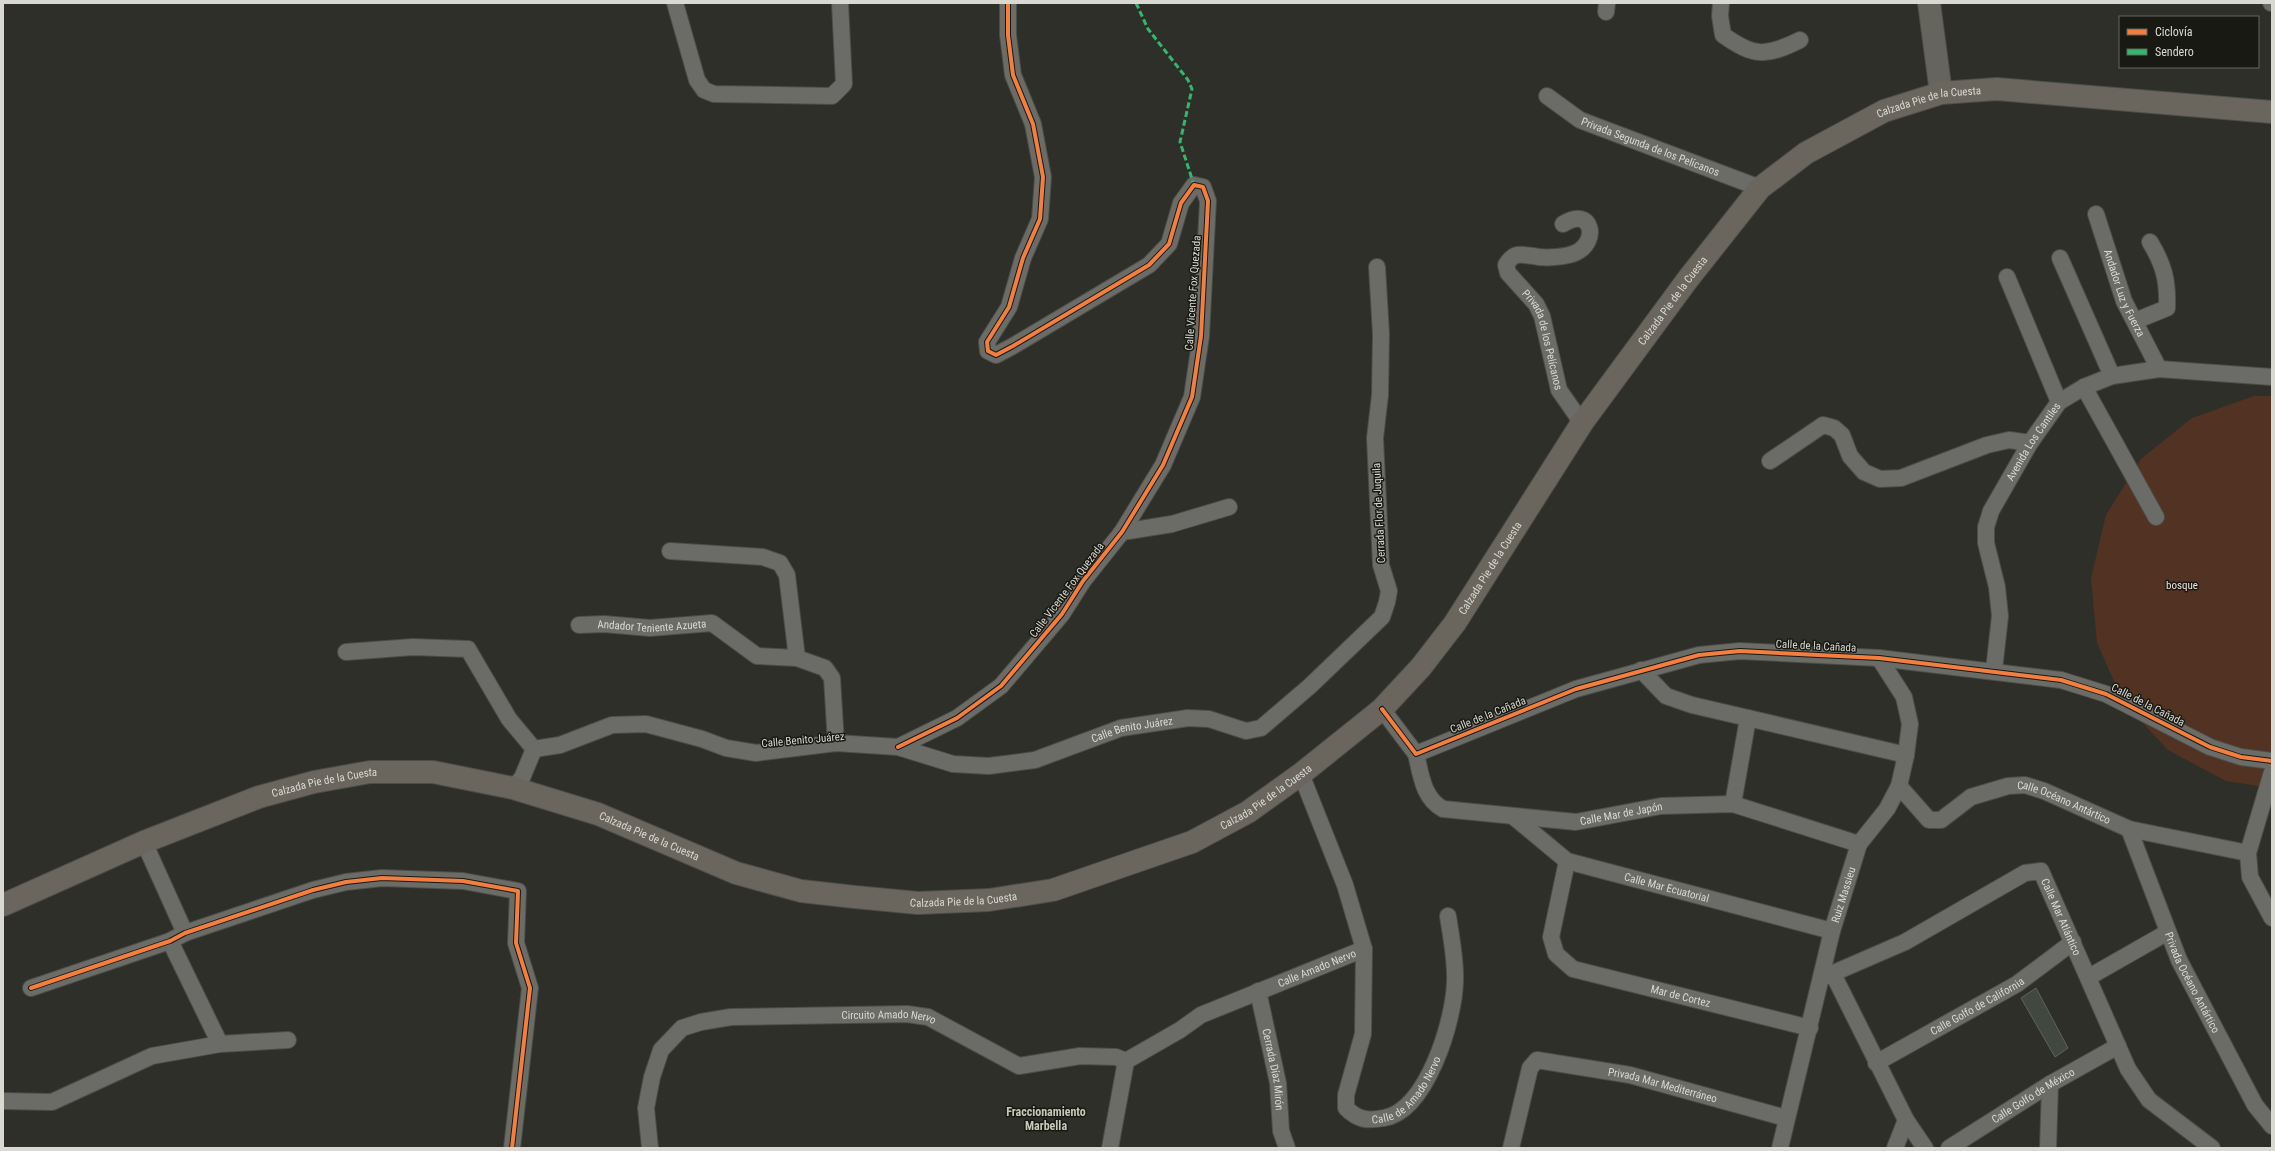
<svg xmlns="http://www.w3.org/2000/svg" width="2275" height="1151" font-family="'Roboto Condensed',sans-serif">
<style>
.green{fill:#523223}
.building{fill:#41483d;stroke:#61635e}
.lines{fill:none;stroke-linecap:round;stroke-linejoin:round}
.minor-casing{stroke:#4d4d48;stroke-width:18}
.secondary-casing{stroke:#4d4d48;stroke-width:24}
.primary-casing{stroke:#4d4d48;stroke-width:24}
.minor{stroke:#6b6b67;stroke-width:16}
.secondary{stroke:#66655d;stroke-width:22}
.primary{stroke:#6a665d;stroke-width:22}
.quiet{stroke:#33b770;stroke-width:3;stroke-dasharray:6 3;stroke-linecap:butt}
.cycleway-casing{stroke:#191914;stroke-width:6}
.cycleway{stroke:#f27e40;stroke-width:4}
.labels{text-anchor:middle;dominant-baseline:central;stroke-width:3;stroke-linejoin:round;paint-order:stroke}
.street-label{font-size:11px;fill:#d9d9d1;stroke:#191914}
.park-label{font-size:11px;fill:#f3e0d8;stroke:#191914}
.neighbourhood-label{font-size:12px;font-weight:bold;fill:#c8c8ba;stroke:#191914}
</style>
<rect width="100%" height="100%" fill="#2f2f29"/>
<!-- green -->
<polygon class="green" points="2254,396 2272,396 2272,788 2226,781 2168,750 2124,703 2097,643 2091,578 2106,515 2141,459 2192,418"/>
<!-- building -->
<polygon class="building" points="2036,988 2068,1048 2055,1057 2021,998"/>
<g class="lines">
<defs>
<g id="minor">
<polyline points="675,3 697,80 704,90 714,94 832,96 844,84 840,3"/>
<path d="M1721,3L1720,16L1723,35C1754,57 1766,57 1800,40"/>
<polyline points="2271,3 2272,3"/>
<polyline points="1606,12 1607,3"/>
<path id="s1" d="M1547,96L1580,120L1760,188"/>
<path id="s2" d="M2096,214L2124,301L2159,369"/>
<path id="s3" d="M1563,224C1592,205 1600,242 1575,253C1566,257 1548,258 1539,257C1532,256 1524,254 1517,255C1512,256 1509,260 1506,265L1508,273L1536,304L1542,316L1559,390L1582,423"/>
<polyline points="2060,258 2112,376"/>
<polyline points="2007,277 2059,402"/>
<path d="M2135,321L2167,308C2168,281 2164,265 2150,242"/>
<polyline points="2084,387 2156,517"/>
<polyline points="1770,461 1823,425 1834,428 1842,435 1850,456 1864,472 1880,479 1901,478 1987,445 2009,440 2030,443"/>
<polyline points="1122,532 1172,524 1229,507"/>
<polyline points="670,551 763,557 780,563 787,575 797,658"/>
<path id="s4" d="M579,625L604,624L650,628L712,623L757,656L797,658L825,668L832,678L836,743"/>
<polyline points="346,652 413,647 468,649 509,719 534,749"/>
<polyline points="1641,670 1666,696 1692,705 1906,755"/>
<path id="s5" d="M1994,670L2000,616L1997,587L1986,543V527L1991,511L2030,443L2059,402L2084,387L2112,376L2159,369L2272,377"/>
<polyline points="1382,709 1416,754 1576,689 1699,655 1740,651 1879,658 2061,680 2106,694 2210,747 2241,757 2272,761"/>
<polyline points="898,747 957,718 1001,686 1062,614 1083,581 1122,532 1163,465 1192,397 1201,336 1208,201 1203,187 1194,185 1181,203 1169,244 1149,265 1013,346 996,355 988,351 987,342 1009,307 1023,258 1040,219 1043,177 1033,124 1013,75 1008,35 1008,3"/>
<path id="s6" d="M534,749L560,745L612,725L646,724L702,739L726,748L756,753L836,743L898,747L953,764L989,766L1035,760L1121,728L1188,718L1209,719L1246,731L1261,728L1310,686L1382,617L1387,602L1389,591L1381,565L1375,438L1380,395L1381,334L1377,267"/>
<path id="s7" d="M1416,754C1421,775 1423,798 1443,809L1576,822L1661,806L1733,804L1859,844"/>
<polyline points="2272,772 2248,853 2250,877 2272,918"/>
<path id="s8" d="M1301,774L1345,885L1364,949L1363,1034L1346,1095V1108C1358,1120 1367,1121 1384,1118C1427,1111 1454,1020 1455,982C1456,960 1451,937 1448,916"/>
<path id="s9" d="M1899,786L1929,820H1941L1971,797L2008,786L2025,785L2044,791L2129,829L2248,853"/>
<polyline points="513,788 522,778 534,749"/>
<polyline points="1733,804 1748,718"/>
<path id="s10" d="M1514,817L1567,861L1832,931"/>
<path id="s11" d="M2129,829L2179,960L2255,1105L2272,1126"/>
<polyline points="144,842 185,933"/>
<path id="s12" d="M1567,861L1551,937L1556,954L1573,969L1810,1028"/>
<polyline points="170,941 220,1044"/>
<polyline points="1833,974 1906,1120 1925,1148"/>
<polyline points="2089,977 2168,932"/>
<path id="s13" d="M1822,978L1905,942L2025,873L2041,871L2128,1069L2149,1100L2212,1148"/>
<polyline points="31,988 170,941 185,933 313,890 346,882 382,878 463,881 518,891 516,943 530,988 512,1148"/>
<path id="s14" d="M1258,991L1278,1083L1281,1131L1287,1148"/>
<path id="s15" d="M1126,1061L1180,1030L1201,1015L1364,949"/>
<path id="s16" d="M1876,1063L2017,984L2073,942"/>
<polyline points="3,1101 52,1102 152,1056 220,1044 288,1040"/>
<path id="s17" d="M650,1148L646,1108L652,1077L661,1050L682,1028L701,1022L731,1017L907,1014L928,1017L1019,1066L1080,1056L1116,1057L1126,1061"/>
<polyline points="1110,1148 1126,1061"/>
<path id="s18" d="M1511,1148L1530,1068L1537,1060L1630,1075L1786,1118"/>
<path id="s19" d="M1780,1148L1832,931L1859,844L1887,809L1899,786L1906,755L1910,724L1904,697L1879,658"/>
<polyline points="1895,1148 1906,1120"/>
<path id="s20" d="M1949,1148L2050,1084L2118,1046"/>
<polyline points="2048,1148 2050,1084"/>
</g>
<polyline id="secondary" points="1929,3 1941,93"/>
<g id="primary">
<path id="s21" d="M3,905L144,842L259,797L314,782L370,772H433L513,788L598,814L736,873L801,891L855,897L918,903L989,900L1053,890L1134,862L1192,842L1248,812L1301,774L1382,709L1421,667L1455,623L1582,423L1688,279L1760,188L1806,153L1884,111L1941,93L1997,89L2272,112"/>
</g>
</defs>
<!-- minor casing -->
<use href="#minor" class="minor-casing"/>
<!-- secondary casing -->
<use href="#secondary" class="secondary-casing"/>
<!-- primary casing -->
<use href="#primary" class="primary-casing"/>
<!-- minor -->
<use href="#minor" class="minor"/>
<!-- secondary -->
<use href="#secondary" class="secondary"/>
<!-- primary -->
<use href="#primary" class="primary"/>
<!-- quiet -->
<polyline class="quiet" points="1136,3 1148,29 1188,80 1192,89 1180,142 1194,185"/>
<defs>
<g id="cycleway">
<polyline points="1382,709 1416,754 1576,689 1699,655 1740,651 1879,658 2061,680 2106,694 2210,747 2241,757 2272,761"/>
<polyline points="898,747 957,718 1001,686 1062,614 1083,581 1122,532 1163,465 1192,397 1201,336 1208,201 1203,187 1194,185 1181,203 1169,244 1149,265 1013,346 996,355 988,351 987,342 1009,307 1023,258 1040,219 1043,177 1033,124 1013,75 1008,35 1008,3"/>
<polyline points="31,988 170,941 185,933 313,890 346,882 382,878 463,881 518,891 516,943 530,988 512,1148"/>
</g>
</defs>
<!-- cycleway casing -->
<use href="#cycleway" class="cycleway-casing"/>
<!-- cycleway -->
<use href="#cycleway" class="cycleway"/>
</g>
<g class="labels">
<!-- street labels -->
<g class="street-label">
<text stroke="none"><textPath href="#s21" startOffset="2313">Calzada Pie de la Cuesta</textPath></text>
<text stroke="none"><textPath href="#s1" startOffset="116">Privada Segunda de los Pelícanos</textPath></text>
<text stroke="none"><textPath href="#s2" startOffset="84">Andador Luz y Fuerza</textPath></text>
<text transform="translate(1193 293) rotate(-86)">Calle Vicente Fox Quezada</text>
<text stroke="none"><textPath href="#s21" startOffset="1978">Calzada Pie de la Cuesta</textPath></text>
<text stroke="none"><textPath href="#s3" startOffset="223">Privada de los Pelícanos</textPath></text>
<text stroke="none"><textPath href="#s5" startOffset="243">Avenida Los Cantiles</textPath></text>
<text transform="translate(1379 513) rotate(-93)">Cerrada Flor de Juquila</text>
<text stroke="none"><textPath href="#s21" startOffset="1654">Calzada Pie de la Cuesta</textPath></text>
<text transform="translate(1067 590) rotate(-53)">Calle Vicente Fox Quezada</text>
<text stroke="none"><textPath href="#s4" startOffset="73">Andador Teniente Azueta</textPath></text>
<text transform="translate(1816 646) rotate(3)">Calle de la Cañada</text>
<text transform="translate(2148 705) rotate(27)">Calle de la Cañada</text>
<text transform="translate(1488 715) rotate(-22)">Calle de la Cañada</text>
<text stroke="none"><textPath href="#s6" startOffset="615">Calle Benito Juárez</textPath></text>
<text transform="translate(803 740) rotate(-5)">Calle Benito Juárez</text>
<text stroke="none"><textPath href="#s21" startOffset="345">Calzada Pie de la Cuesta</textPath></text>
<text stroke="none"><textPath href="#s21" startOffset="1330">Calzada Pie de la Cuesta</textPath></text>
<text stroke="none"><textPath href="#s9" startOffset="193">Calle Océano Antártico</textPath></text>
<text stroke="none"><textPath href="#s7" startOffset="243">Calle Mar de Japón</textPath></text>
<text stroke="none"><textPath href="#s21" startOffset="681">Calzada Pie de la Cuesta</textPath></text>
<text stroke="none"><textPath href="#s10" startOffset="172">Calle Mar Ecuatorial</textPath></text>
<text stroke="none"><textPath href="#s19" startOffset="261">Ruiz Massieu</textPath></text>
<text stroke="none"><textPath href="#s21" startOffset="1006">Calzada Pie de la Cuesta</textPath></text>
<text stroke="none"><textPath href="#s13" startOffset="295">Calle Mar Atlántico</textPath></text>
<text stroke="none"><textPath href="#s15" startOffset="213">Calle Amado Nervo</textPath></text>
<text stroke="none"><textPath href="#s11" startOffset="166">Privada Océano Antártico</textPath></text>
<text stroke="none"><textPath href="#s12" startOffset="229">Mar de Cortez</textPath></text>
<text stroke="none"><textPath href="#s16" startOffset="116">Calle Golfo de California</textPath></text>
<text stroke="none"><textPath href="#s17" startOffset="339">Circuito Amado Nervo</textPath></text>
<text stroke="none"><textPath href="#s14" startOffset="80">Cerrada Díaz Mirón</textPath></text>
<text stroke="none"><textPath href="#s8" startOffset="425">Calle de Amado Nervo</textPath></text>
<text stroke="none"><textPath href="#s18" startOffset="221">Privada Mar Mediterráneo</textPath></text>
<text stroke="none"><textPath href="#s20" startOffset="99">Calle Golfo de México</textPath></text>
</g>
<!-- park labels -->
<g class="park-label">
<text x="2182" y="585">bosque</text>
</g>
<!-- neighbourhood labels -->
<g class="neighbourhood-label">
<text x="1046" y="1112">Fraccionamiento<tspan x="1046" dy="14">Marbella</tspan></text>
</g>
</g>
<!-- border -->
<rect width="2275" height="1151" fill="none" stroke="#d9d9d1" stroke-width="8"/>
<!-- legend -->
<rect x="2119" y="16" width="140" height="52" fill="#191914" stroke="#666660"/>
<rect x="2127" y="29" width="20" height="6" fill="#f27e40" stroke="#666660"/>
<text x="2155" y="36" font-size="12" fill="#d9d9d1">Ciclovía</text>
<rect x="2127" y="49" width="20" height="6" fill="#33b770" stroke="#666660"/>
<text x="2155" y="56" font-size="12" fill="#d9d9d1">Sendero</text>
</svg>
